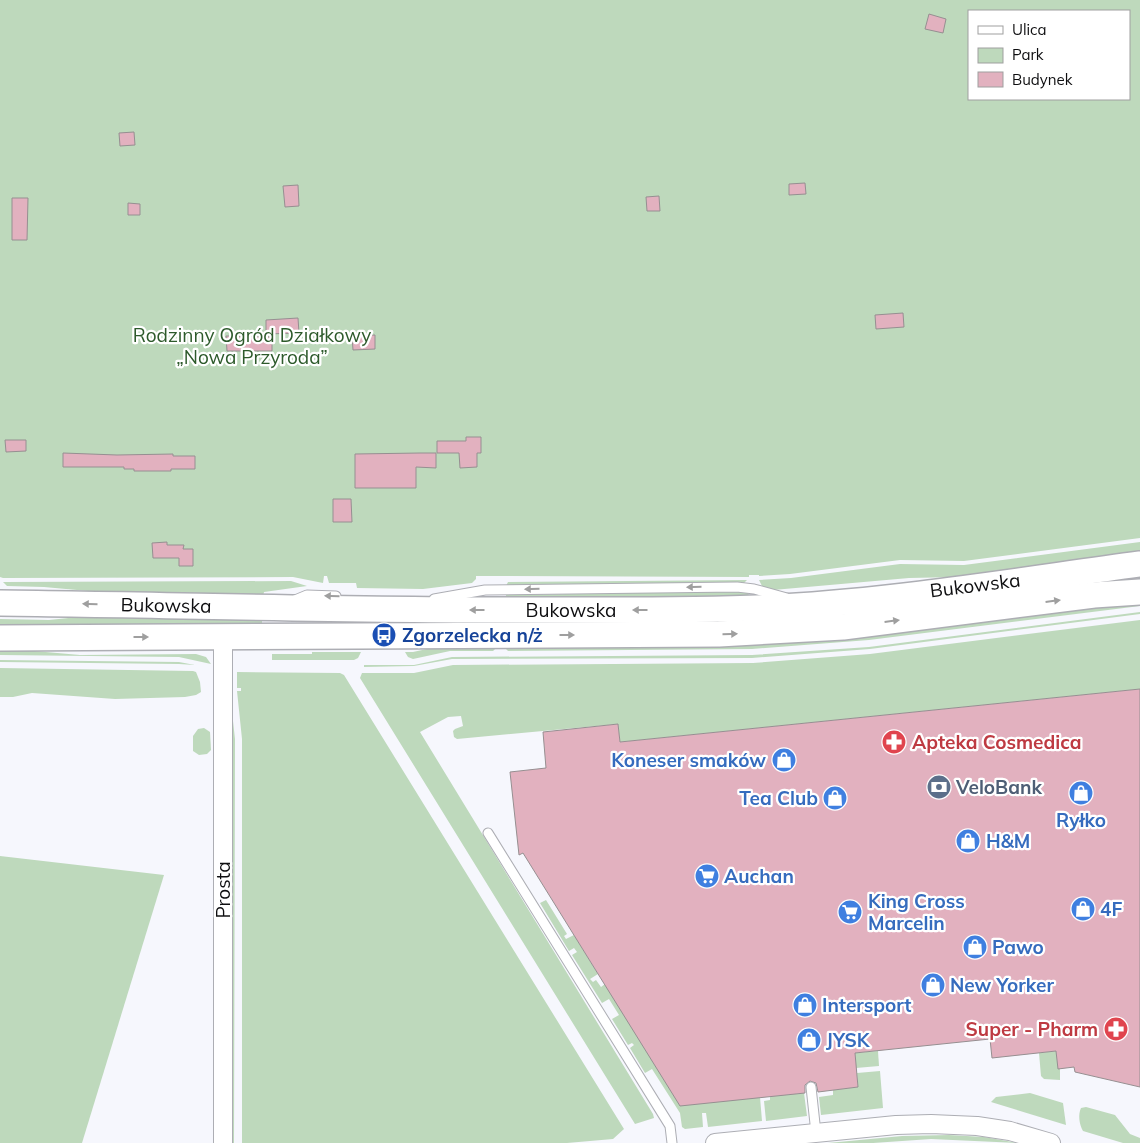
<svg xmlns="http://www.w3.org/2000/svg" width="1140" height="1143" font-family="Mulish,sans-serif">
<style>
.green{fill:#bed9bc;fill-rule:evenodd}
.building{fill:#e2b1bf;stroke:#968f91}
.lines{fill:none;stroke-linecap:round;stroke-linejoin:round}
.lane-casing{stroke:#adaeb4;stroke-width:11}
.street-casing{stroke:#adaeb4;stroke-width:20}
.secondary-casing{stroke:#adaeb4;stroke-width:28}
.lane{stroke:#fff;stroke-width:9}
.street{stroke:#fff;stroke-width:18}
.secondary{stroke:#fff;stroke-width:25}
.oneway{fill:#9f9f9f}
.labels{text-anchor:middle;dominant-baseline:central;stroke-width:4.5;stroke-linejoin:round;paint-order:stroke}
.park-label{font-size:19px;fill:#2d5a2b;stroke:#fff}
.street-label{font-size:19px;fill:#0e0e10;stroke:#fff}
.transit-label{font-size:19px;font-weight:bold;fill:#164399;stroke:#fff;text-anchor:start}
.health-label{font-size:19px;font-weight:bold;fill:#be3a42;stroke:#fff;text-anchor:start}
.shop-label{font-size:19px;font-weight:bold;fill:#366cbe;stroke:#fff;text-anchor:start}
.service-label{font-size:19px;font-weight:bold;fill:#4e5e75;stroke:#fff;text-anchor:start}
</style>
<rect width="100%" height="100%" fill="#f6f7fd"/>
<!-- green -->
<g class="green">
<path d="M0,0H1140V538L964,561L900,560L790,574L759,576V575H749V577L476,576V579L472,583L423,589L357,588L356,583H329L327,576H324L323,583L293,577L3,578L0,577ZM969,11H1129V99H969Z"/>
<polygon points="1140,542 1140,555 957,577 909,578 773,590 763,588 759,580 791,578 900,564 964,565"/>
<polygon points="747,580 744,583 506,586 508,582"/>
<polygon points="291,581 307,586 264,592 263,596 110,593 44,587 7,586 3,582"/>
<polygon points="741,591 748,593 750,598 506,601 506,595"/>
<polygon points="1140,601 1140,606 869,640 752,649 508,651 505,648 505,644"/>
<polygon points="1140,612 1140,614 870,649 752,658 452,659 414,666 364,667 364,665 414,665 452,657 752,655 869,647"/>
<polygon points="108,614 262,616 262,626 0,628 0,619 49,620"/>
<polygon points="1140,620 1140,689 620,742 618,724 457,739 454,737 453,731 455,729 463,726 461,716 448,717 420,732 653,1114 654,1118 635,1124 360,678 362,673 414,673 453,665 753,663 870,654"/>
<polygon points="450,644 496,644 496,648 493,651 450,651 413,659 408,657 405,652 413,652"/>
<polygon points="0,648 80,655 196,654 206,657 211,664 179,657 0,655"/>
<polygon points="312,652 361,652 358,658 354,660 272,660 272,654 312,654"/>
<polygon points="0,660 179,662 195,665 179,664 0,662"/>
<polygon points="0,668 193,671 196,672 200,682 201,692 196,695 185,697 115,699 32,693 13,697 0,697"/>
<polygon points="237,672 340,673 344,675 624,1129 613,1139 567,1143 242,1143 242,739 237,691 241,691 241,688 237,688"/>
<polygon points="230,684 233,684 232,712 235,739 234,1143 230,1143"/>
<polygon points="204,728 210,732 211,750 207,754 199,755 193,751 193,736 198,729"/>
<polygon points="0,856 164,875 82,1143 0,1143"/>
<polygon points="546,900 567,934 564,936 566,939 574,935 598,974 590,979 593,982 596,980 601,987 605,984 760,1097 762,1121 708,1127 706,1113 702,1113 703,1127 685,1129 682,1127 680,1113 652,1069 645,1073 630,1048 634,1045 632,1043 628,1045 612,1019 619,1015 609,999 602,1003 572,955 577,952 574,948 569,951 540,903"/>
<polygon points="878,1051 879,1066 856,1068 855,1053"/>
<polygon points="1056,1051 1060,1069 1060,1080 1044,1079 1041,1076 1039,1053"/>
<polygon points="880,1071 883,1108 821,1115 819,1097 833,1095 833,1090 858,1087 857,1073"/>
<polygon points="804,1093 807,1116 766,1121 764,1101 770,1100 770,1096"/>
<polygon points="1030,1093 1063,1103 1066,1125 991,1102 996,1097"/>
<path d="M1086,1107L1115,1115L1130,1134L1140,1138V1143H1123L1083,1131C1079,1124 1078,1114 1081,1108Z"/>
<polygon points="949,1135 984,1137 1018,1143 931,1139 873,1143 828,1143 902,1136"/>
</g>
<!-- building -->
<g class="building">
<polygon points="929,14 946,19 943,33 925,29"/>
<polygon points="134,132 135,145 120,146 119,133"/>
<polygon points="805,183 806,194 789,195 789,184"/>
<polygon points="298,185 299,206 285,207 283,186"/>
<polygon points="659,196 660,211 647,211 646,197"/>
<polygon points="12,198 28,198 27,240 12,240"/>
<polygon points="128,203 140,204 140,215 128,215"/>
<polygon points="903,313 904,327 876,329 875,315"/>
<polygon points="298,318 299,333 266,334 266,320"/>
<polygon points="375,335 375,349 353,350 352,336"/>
<polygon points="226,336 272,337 272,351 227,351"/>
<polygon points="466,437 481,437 481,453 477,453 477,467 460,468 459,453 437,453 437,441 466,441"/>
<polygon points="5,440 26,440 26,451 6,452"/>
<polygon points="63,453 117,455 173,454 173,456 195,456 195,469 171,469 171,471 134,471 134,469 124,469 124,467 63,467"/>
<polygon points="420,453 436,453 436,468 416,467 416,488 355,488 355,454"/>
<polygon points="333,499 351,499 352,522 333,522"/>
<polygon points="167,542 167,545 184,545 183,549 193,549 193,566 179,566 179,558 153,558 152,543"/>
<polygon points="1140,689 1140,1087 1075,1072 1074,1067 1058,1069 1056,1051 992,1058 990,1039 855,1053 858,1087 818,1092 816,1083 810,1081 805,1085 805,1093 680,1106 523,853 519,855 510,772 546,768 543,732 618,724 620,742"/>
</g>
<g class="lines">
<defs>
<g id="lane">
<polyline points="434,599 485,590 737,587 754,589 787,598"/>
<polyline points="295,600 307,595 336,596"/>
<polyline points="488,833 670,1126 672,1143"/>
<polyline points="811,1087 816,1133"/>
</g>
<g id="street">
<polyline points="223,1143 223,636"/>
<polyline points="715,1143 896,1125 931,1124 977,1126 1010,1131 1051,1143"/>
</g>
<g id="secondary">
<path d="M0,603C182,605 364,611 545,610C624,610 702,611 781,607C901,600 1021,580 1140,564"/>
<polyline points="0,638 719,634 843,627 1094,595 1140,592"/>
</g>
</defs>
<!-- lane casing -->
<use href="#lane" class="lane-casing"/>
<!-- street casing -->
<use href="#street" class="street-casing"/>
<!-- secondary casing -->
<use href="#secondary" class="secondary-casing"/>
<!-- lane -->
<use href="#lane" class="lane"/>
<!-- street -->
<use href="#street" class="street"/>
<!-- secondary -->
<use href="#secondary" class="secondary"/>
</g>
<!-- one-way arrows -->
<defs><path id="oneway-solid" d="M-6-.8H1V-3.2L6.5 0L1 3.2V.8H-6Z" transform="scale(1.25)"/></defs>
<g class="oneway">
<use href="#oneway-solid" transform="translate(694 587) rotate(179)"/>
<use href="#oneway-solid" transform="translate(532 589) rotate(179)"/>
<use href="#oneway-solid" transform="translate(332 596) rotate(-178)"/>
<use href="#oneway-solid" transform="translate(1053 601) rotate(-7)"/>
<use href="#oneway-solid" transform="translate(90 604) rotate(-179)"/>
<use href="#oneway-solid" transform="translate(477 610) rotate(-180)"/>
<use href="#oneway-solid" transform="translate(640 610) rotate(180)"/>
<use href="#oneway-solid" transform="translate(892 621) rotate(-7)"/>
<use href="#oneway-solid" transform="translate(730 634) rotate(-2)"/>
<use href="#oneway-solid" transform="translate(567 635)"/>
<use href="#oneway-solid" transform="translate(141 637)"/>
</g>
<!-- icons -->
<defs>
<symbol id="bus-disc" viewBox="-11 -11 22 22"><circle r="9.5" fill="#1a4fb4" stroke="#fff"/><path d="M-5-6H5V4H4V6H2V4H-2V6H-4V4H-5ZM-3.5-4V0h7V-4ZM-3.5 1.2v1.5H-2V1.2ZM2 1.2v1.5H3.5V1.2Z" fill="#fff"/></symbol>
<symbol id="pharmacy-disc" viewBox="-11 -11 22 22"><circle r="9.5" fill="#e0444e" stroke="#fff"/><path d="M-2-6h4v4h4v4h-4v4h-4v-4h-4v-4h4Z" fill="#fff"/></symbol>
<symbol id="shop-disc" viewBox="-11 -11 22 22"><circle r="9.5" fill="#3f7fe0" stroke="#fff"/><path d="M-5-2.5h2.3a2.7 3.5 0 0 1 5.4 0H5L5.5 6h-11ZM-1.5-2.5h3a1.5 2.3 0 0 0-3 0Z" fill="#fff"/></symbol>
<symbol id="bank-disc" viewBox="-11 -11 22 22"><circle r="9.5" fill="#5c6f8a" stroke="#fff"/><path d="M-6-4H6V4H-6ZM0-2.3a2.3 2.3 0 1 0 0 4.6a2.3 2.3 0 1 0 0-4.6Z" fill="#fff"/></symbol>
<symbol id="supermarket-disc" viewBox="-11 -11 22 22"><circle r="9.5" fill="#3f7fe0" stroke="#fff"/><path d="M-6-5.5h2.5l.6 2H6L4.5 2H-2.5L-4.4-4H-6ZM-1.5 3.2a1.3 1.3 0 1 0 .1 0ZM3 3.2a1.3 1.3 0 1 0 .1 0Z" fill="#fff"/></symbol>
</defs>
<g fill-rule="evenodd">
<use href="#bus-disc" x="370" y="621" width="28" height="28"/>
<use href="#pharmacy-disc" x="880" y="728" width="28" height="28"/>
<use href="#shop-disc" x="770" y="746" width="28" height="28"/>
<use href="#bank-disc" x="925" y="773" width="28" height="28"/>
<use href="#shop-disc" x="1067" y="779" width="28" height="28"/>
<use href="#shop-disc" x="821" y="784" width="28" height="28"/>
<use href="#shop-disc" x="954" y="827" width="28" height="28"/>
<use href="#supermarket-disc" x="693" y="862" width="28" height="28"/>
<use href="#shop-disc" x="1069" y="895" width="28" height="28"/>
<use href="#supermarket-disc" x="836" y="898" width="28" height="28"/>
<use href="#shop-disc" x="961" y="933" width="28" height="28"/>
<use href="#shop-disc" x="919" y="971" width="28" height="28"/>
<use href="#shop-disc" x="791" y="991" width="28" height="28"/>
<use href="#pharmacy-disc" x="1102" y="1015" width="28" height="28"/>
<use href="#shop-disc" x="795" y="1026" width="28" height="28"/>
</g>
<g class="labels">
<!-- park labels -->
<g class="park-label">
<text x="252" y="335">Rodzinny Ogród Działkowy<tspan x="252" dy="22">„Nowa Przyroda”</tspan></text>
</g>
<!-- street labels -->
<g class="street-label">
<text transform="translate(975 585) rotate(-7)">Bukowska</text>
<text transform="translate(166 605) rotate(1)">Bukowska</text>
<text x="571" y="610">Bukowska</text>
<text transform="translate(223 890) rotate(-90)">Prosta</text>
</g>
<!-- transit labels -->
<g class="transit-label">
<text x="402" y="635">Zgorzelecka n/ż</text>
</g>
<!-- health labels -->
<g class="health-label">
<text x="912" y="742">Apteka Cosmedica</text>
<text x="1098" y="1029" text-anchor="end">Super - Pharm</text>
</g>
<!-- shop labels -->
<g class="shop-label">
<text x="766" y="760" text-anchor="end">Koneser smaków</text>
<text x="818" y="798" text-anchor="end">Tea Club</text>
<text x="1081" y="820" text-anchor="middle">Ryłko</text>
<text x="986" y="841">H&amp;M</text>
<text x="724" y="876">Auchan</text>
<text x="868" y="901">King Cross<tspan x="868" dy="22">Marcelin</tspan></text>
<text x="1100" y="909">4F</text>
<text x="992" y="947">Pawo</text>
<text x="950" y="985">New Yorker</text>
<text x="822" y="1005">Intersport</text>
<text x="826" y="1040">JYSK</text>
</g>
<!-- service labels -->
<g class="service-label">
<text x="956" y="787">VeloBank</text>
</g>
</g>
<!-- legend -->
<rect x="968" y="10" width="162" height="90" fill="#ffffff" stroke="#9f9f9f"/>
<rect x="978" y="26" width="25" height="8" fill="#ffffff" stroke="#9f9f9f"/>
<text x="1012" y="35" font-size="15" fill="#0e0e10">Ulica</text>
<rect x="978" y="48" width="25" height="15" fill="#bed9bc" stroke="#9f9f9f"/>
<text x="1012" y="60" font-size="15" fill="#0e0e10">Park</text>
<rect x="978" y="72" width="25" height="15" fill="#e2b1bf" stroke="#9f9f9f"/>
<text x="1012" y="85" font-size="15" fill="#0e0e10">Budynek</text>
</svg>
